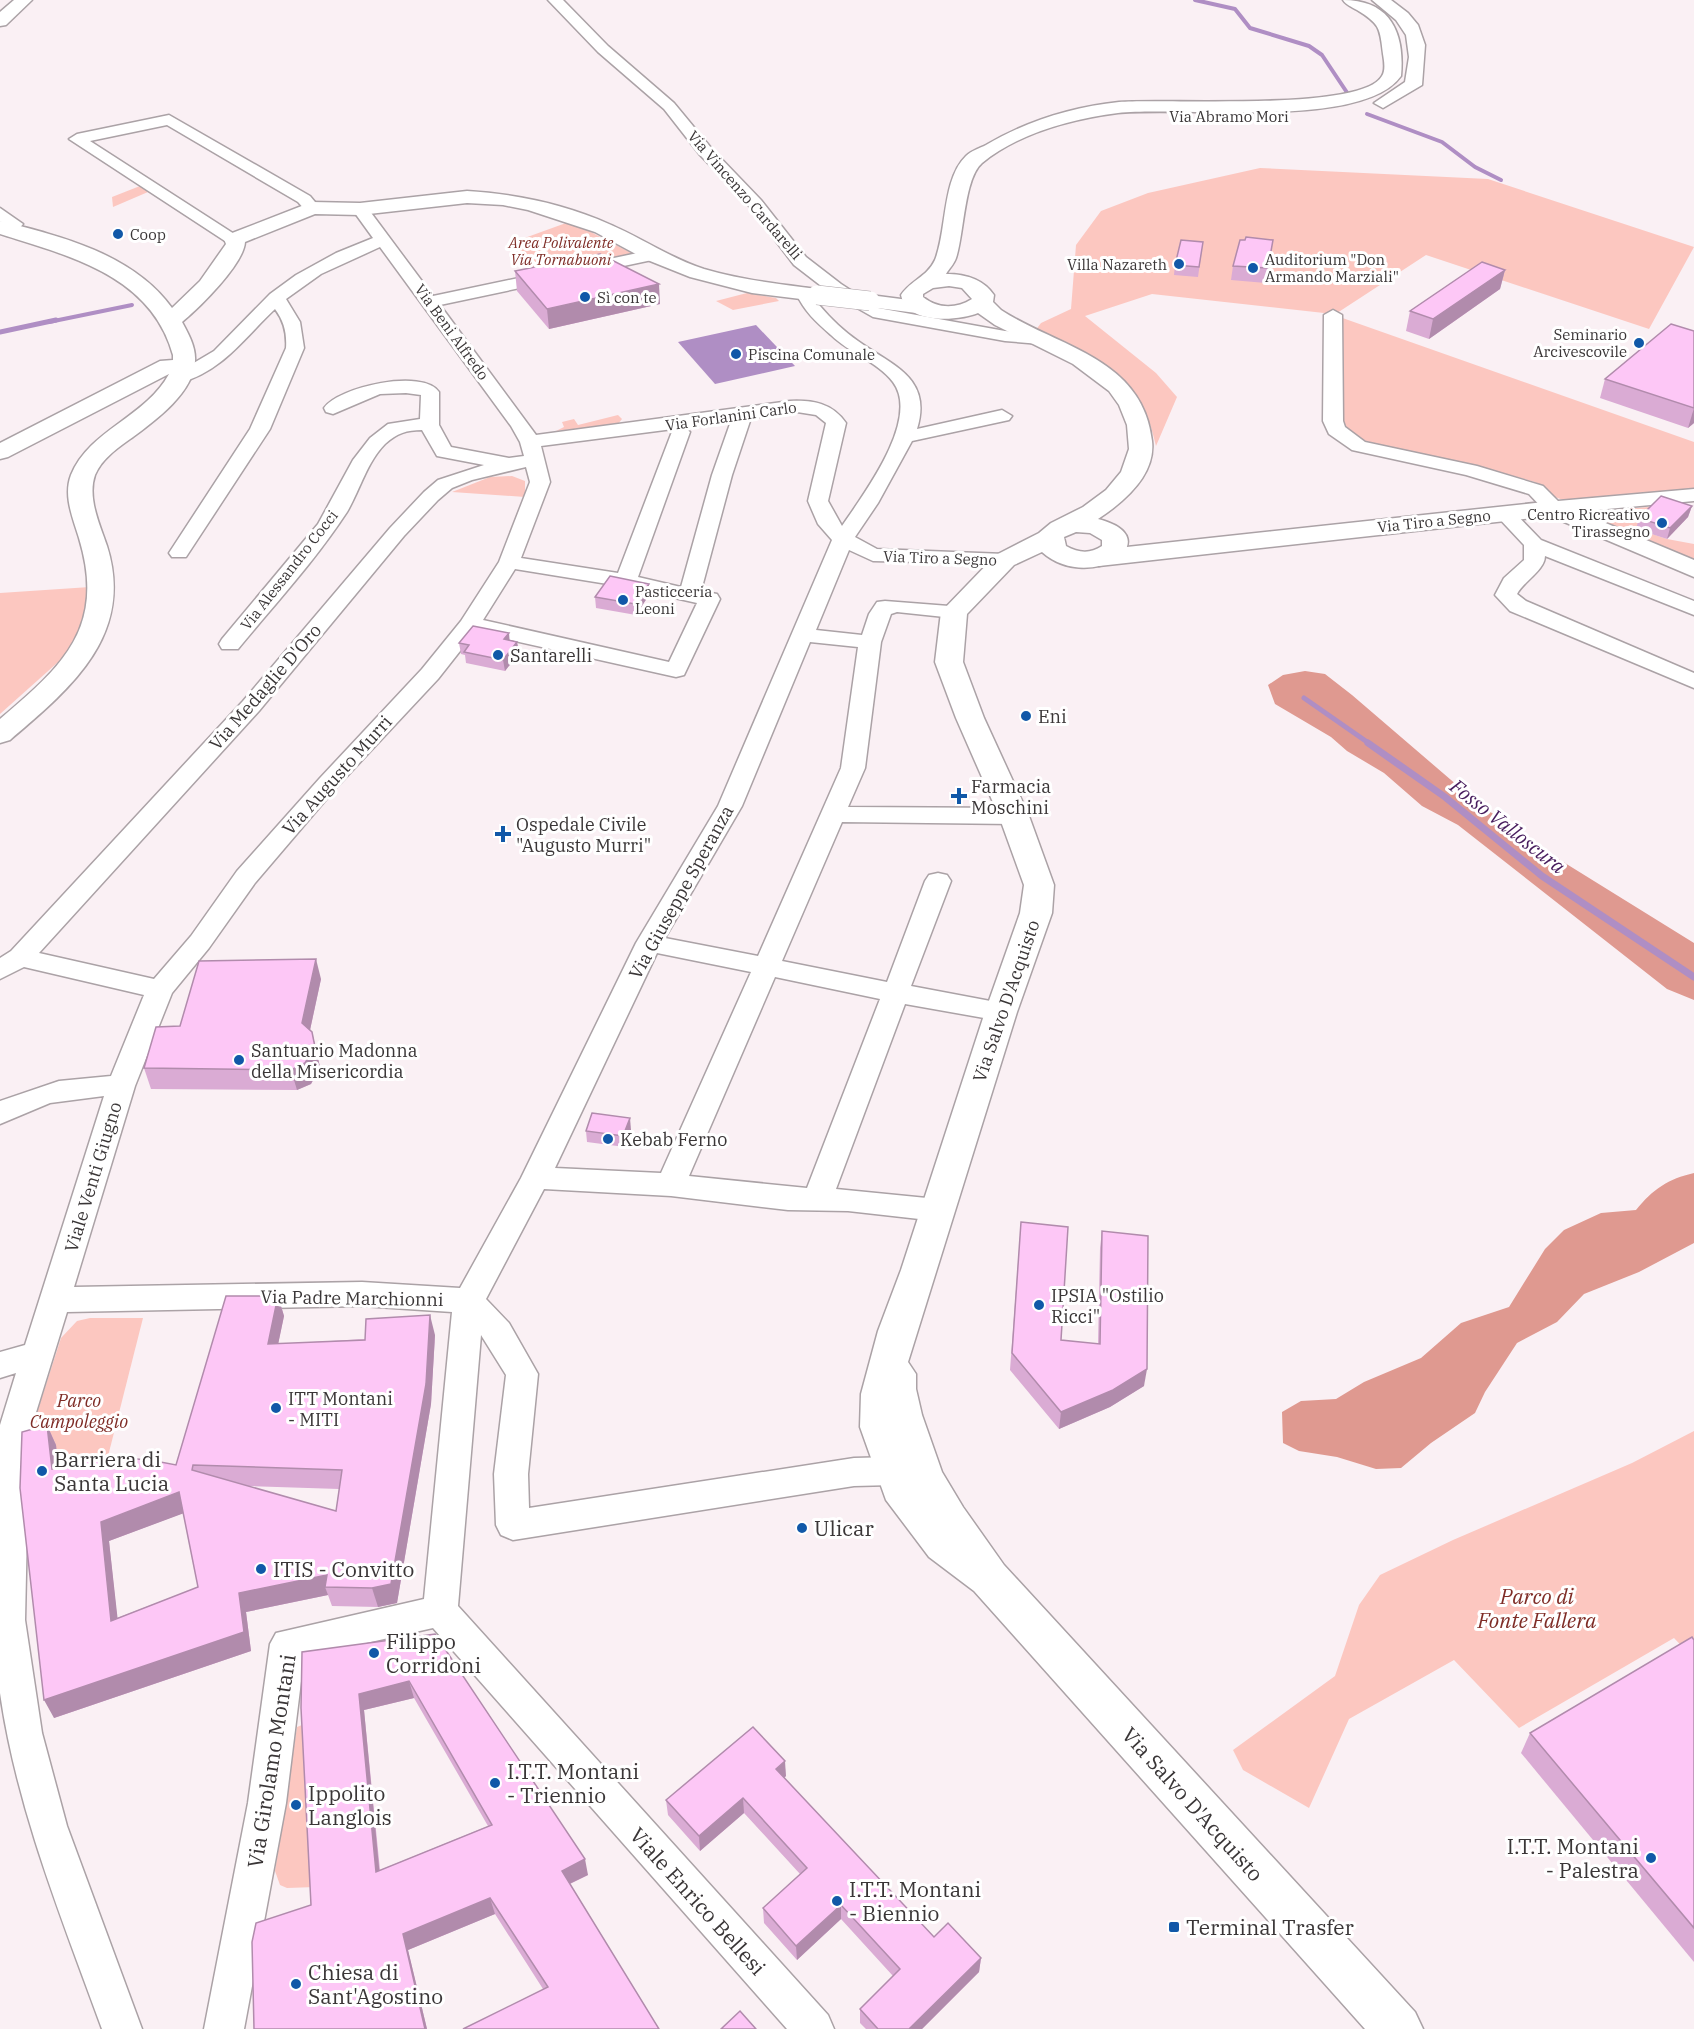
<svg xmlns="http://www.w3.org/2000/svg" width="1694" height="2029" font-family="'IBM Plex Serif',serif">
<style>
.green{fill:#fcc7c0}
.forest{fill:#df9990}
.water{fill:#af8ec4}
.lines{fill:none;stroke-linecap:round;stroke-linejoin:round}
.stream-far2{stroke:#af8ec4;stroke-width:4}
.stream-far1{stroke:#af8ec4;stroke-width:5}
.stream{stroke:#af8ec4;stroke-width:7}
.street-casing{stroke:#aba2a6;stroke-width:3}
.secondary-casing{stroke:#aba2a6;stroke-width:3}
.primary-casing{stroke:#aba2a6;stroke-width:3}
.street{fill:#fff;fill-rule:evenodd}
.secondary{fill:#fff;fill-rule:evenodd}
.primary{fill:#fff;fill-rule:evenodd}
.secondary-bridge-casing{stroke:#aba2a6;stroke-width:20;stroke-linecap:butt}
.secondary-bridge{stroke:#fff;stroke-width:19}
.wall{fill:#daabd4;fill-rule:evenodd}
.shaded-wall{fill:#b18bac}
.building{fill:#fdc7f6;stroke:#b18bac;stroke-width:1.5;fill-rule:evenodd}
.poi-dot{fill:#1158a8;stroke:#fff;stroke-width:2}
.labels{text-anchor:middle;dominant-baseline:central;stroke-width:6;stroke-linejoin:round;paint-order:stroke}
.far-street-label{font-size:15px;fill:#3a3637;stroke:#fff}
.far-poi-label{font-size:15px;fill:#3a3637;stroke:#fff;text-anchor:start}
.far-park-label{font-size:15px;font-style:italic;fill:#7f2d27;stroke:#fff}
.poi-label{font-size:18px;fill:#3a3637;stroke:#fff;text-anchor:start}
.street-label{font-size:18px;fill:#3a3637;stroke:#fff}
.park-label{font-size:18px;font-style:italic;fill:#7f2d27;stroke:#fff}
.water-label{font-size:20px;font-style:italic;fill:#471c5d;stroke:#fff}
.near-poi-label{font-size:21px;fill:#3a3637;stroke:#fff;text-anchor:start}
.near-park-label{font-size:21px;font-style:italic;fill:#7f2d27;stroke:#fff}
.near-street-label{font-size:21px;fill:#3a3637;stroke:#fff}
</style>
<rect width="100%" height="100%" fill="#faf0f4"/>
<!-- green -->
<g class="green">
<path d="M1260,168L1488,179L1694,247L1649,329L1426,255L1334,315L1694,442V490L1566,501L1552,496L1549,490L1535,482L1470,464L1365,441L1336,430L1333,314L1152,294L1085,316L1156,373L1177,397L1156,446C1142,374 1094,359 1035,331L1041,323L1071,309L1076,245L1101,211L1148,193Z"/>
<polygon points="140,186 148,192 113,207 112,197"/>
<polygon points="566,223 587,230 635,255 537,280 508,244"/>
<polygon points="747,293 776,298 779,301 733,310 716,301"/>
<polygon points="618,415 622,419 618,424 556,431 564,427 562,422 574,419 578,425"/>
<polygon points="512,476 525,481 525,497 452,492 490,477"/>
<polygon points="1658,506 1637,529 1667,539 1694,544 1694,560 1608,525 1602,515 1606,511"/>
<polygon points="90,587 81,635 66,655 0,714 0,593"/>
<polygon points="90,1318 143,1318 103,1476 61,1489 24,1453 61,1338 77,1321"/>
<polygon points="1694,1431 1694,1659 1674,1638 1519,1728 1454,1660 1349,1719 1309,1808 1243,1770 1233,1750 1335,1676 1359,1605 1380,1575 1453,1540 1632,1463"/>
<polygon points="302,1725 316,1887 287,1888 280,1885 275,1871 297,1727"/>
</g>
<!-- forest -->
<g class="forest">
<polygon points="1305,671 1325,674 1352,695 1479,804 1552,855 1694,943 1694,1000 1667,989 1458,825 1422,806 1384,773 1347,751 1331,737 1275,704 1268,685 1283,675"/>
<path d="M1694,1173V1243L1639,1272L1584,1294L1557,1322L1517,1343L1485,1392L1475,1413L1431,1443L1401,1468L1376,1469L1337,1457L1299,1451L1283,1443L1282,1412L1301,1401L1336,1399L1364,1382L1421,1358L1461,1323L1509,1307L1545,1249L1564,1230L1601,1213L1636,1210C1653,1189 1668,1179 1694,1173Z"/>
</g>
<!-- water -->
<polygon class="water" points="756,325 795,366 715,384 678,342"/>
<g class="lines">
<!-- stream-far2 -->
<g class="stream-far2">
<polyline points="1195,0 1235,9 1250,28 1309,46 1322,55 1348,94"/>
<polyline points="1367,114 1442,142 1475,167 1501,180"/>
<polyline points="49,322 132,305"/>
</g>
<!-- stream-far1 -->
<g class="stream-far1">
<polyline points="0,332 56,320"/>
<polyline points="1304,698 1370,744"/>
</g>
<!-- stream -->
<polyline class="stream" points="1368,743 1445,797 1542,876 1694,977"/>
<defs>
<g id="street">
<polygon points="548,0 563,0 608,46 674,103 712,149 761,200 806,257 841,284 878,308 1005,331 1040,334 1049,339 1040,344 1005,341 873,317 829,292 794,265 749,206 700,155 664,109 598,52"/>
<polygon points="169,115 310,196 320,208 312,213 306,211 298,202 167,125 90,141 242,239 234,244 228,243 69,139 77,134"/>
<path d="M360,204L366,206L433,296L652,250L658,251L660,255L652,260L440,305L536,435L790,401C813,400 832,403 846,423L828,501L842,526C863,495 921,419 893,382C878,362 849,353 831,335C816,322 804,311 796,293L805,288L811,289C815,294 816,301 820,306C830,318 845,332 858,341C891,365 933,377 917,429L1002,410L1012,416L1009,420L912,441L878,503L855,537L877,549L1005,554L1012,556L1015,560L1012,564L873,561L849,550L816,630L862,635L869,614L877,602L885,601L962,607L965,612L962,617L954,618L897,612L891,614L881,642L865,768L848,807L1014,808L1023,811L1026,816L1023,821L1014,824L842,822L782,961L887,982L925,881L929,875L938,873L947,875L951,881L911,986L1001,1003L1011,1005L1014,1012L1011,1019L1001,1021L905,1004L836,1189L937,1199L947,1202L952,1210L947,1218L937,1221L848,1211L788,1210L671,1196L544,1189L486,1299L509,1323L538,1374L528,1474L529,1508L854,1458L893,1457L905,1461L910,1471L905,1481L893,1485L854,1486L513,1540L501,1535L496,1525L494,1474L506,1375L481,1335L458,1606L828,2015L834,2029H787L433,1628L304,1657L286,1803L244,2029H204L248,1803L270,1644L276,1633L424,1599L452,1312L362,1306L67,1312L29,1435L25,1620L42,1733L67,1826L142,2029H102C62,1919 17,1810 0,1693V1425L16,1373L0,1378V1352L25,1345L104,1096L50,1103L0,1124V1101L59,1081L111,1076L144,995L24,967L0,979V958L11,951L243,701L390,528L424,492L438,480L484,465L437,456L422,430C407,430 397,433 385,444C367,462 360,490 347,512C315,561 275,604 238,649H222L219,644L222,639L318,524L353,460L370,438L388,424L420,419L421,395L406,393L380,394L333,414L326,412L324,408C338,387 423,368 439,392V425L451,447L509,458L524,456L520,442L511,426L380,247L321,274L286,299L300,322L304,348L270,429L186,557H172L169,553L250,429L286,348C287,333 284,321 275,309C244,338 222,372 179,383L170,377L214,351L270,294L296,275L336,253L373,238L352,209ZM797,412L816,415L826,423L808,501L818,524L832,540L718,806L636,943L521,1178L460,1288L362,1282L74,1287L135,1086L172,993L209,948L255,883L336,788L438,679L475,632L676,677L684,675L720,599L717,594L701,591L732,475L751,418ZM731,421L712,475L681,587L638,577L690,432L683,427ZM673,429L618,573L521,558L550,482L541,446ZM526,467L530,482L499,562L461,621L422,669L320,778L237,871L191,936L154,979L39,953L259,711L404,536L438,500L452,488L472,480ZM515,569L626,587L697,603L669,662L483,620ZM810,642L858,647L841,768L758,956L665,938L742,806ZM657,953L751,972L661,1173L555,1168ZM775,977L880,999L807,1188L689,1176Z"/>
<path d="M0,208L23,224C18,231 8,235 0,233V225L3,223L0,221Z"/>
<polygon points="1333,310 1342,315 1343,421 1345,427 1365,442 1477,466 1543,486 1558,501 1694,489 1694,501 1553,514 1546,512 1529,494 1466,475 1352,450 1329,434 1323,421 1324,315"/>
<path d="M1504,507L1511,509L1541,540L1694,601V615L1545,556C1545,570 1524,581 1517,594L1526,601L1694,673V688L1510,611L1495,595L1504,578L1524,560V545L1494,513L1497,509Z"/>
</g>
<g id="secondary">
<polygon points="14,0 32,0 6,25 0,26 0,12"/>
<path d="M467,191C516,194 564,204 609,224C642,238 670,258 704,269C741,280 779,284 817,289L825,290L828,295L825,300L817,301L752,293L690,277L645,259L595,232L528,210L503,205L467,203L360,215L315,214L245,242C244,264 199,308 182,322C188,333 196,347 195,361C194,392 156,420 133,437C119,447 102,458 95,475C87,498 100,525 107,546C135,635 71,688 10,740L0,743V719C64,665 106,627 79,538C73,518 63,496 71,475C89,430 146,417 169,374L8,457L0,459V443L160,361L173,360V355C151,275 69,256 0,234V221C61,236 133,254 172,308L200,281L226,244L224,239L227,235L312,202L360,203Z"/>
<polygon points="870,295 924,302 932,303 935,308 932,313 924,314 862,306 859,301 862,296"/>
<polygon points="1553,501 1694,560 1694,577 1550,516 1099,566 1090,563 1086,558 1090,553 1099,550"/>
</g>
<g id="primary">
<path d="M1343,0C1390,0 1405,32 1401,76C1363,130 1183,106 1118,113C1072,119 1019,133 982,163C964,178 964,235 956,258C954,264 949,269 946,274C965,274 983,279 994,295L993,302L1001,310C1058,347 1143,358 1152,441C1156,475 1124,502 1098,519C1172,538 1091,595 1042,552L1014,565L967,614L963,662L984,718L1029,816L1054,885L1052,913L1017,1012L908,1362L916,1374V1389L922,1415L942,1472L963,1507L1004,1565L1415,2012L1423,2029H1365L974,1591L929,1557L886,1500L860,1427L861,1394L878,1331L901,1270L985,1012L1020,913L1024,885L999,816L956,718L935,662L941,612L996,555L1039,533L1051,523L1083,507L1106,490L1121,472L1129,449L1127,425L1119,405L1109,391L1073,364L995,325L978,313C958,321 907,325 901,295C911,280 927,277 935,260C947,230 942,179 966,156C971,151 980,148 986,145C1027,121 1072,107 1119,102C1164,98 1362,112 1382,76C1386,70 1384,60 1383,54C1380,28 1380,24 1357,10C1352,7 1346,5 1343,0ZM949,286L962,288L972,299C956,309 938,309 923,297V294L933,288ZM1076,532L1090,533L1102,540V546C1090,554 1079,553 1066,546L1064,537Z"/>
<polygon points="1372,0 1391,0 1408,13 1418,25 1425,45 1422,85 1383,108 1374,103 1405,82 1409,57 1406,35 1396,20"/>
</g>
</defs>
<!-- street casing -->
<use href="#street" class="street-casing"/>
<!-- secondary casing -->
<use href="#secondary" class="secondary-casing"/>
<!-- primary casing -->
<use href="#primary" class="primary-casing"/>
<!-- street -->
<use href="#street" class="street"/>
<!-- secondary -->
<use href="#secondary" class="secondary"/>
<!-- primary -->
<use href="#primary" class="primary"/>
<defs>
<polyline id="secondary-bridge" points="817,295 870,301"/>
</defs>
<!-- secondary-bridge casing -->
<use href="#secondary-bridge" class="secondary-bridge-casing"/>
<!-- secondary-bridge -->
<use href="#secondary-bridge" class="secondary-bridge"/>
</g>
<!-- wall -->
<g class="wall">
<polygon points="1273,240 1266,283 1231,280 1233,266"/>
<polygon points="1203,242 1198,277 1174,275 1175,265"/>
<polygon points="1505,270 1500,289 1429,339 1406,331 1410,311"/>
<polygon points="515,271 660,304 549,329 517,291"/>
<polygon points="1694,331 1694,423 1688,428 1600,398 1605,379"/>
<polygon points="1692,506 1688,517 1667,539 1636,529 1639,518"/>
<polygon points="649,584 649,595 636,615 596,608 595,597"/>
<polygon points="510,640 517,642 519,653 505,671 466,663 465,655 461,654 459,643"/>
<polygon points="321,979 310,1030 312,1032 320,1067 311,1084 297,1090 151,1089 144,1068 180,1026"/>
<polygon points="631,1130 625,1147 587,1142 586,1131"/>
<polygon points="1021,1222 1061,1340 1098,1344 1100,1248 1102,1231 1144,1386 1110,1407 1059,1429 1010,1370"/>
<path d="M278,1296L284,1316L278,1344L435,1335L431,1404L397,1603L378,1607L332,1606L328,1595L246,1612L251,1651L54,1718L47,1425L56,1445L58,1467L176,1465ZM248,1486L339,1489L336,1511ZM183,1513L198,1587L117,1618L109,1541Z"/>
<path d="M435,1634L588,1875L570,1884L659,2029L543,1989L495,1914L408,1950L427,2029H254L311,1905L301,1708ZM414,1698L488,1826L380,1870L364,1710Z"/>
<polygon points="1694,1640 1694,1962 1521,1753 1530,1733"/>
<polygon points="786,1776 784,1778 934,1937 981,1958 979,1972 922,2029 866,2029 860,2023 860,2009 893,1976 841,1919 797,1960 764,1923 763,1908 800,1874 744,1813 700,1851 668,1815 666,1800"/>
</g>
<!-- shaded-wall -->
<g class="shaded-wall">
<polygon points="1505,270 1500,289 1429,339 1433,319"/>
<polygon points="659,284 660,304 549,329 547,309"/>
<polygon points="1694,408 1694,423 1688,428"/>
<polygon points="1692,506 1688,517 1667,539 1670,528"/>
<polygon points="649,584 649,595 636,615 635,604"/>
<polygon points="509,633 510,645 504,639"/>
<polygon points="517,642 519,653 505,671 503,660"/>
<polygon points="316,959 321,979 307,1044 302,1023"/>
<polygon points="312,1032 320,1067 311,1084 297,1090 291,1070"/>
<polygon points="630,1118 631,1130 625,1147 623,1136"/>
<polygon points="278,1296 284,1316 274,1364 268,1344"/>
<polygon points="430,1315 435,1335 431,1404 397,1603 378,1607 372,1588"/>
<polygon points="1147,1369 1144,1386 1110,1407 1059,1429 1061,1412"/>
<polygon points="47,1425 56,1445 61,1489 52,1469"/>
<polygon points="179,1492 187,1512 109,1541 120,1640 111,1621 101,1522"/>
<polygon points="327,1575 325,1587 328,1595 246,1612 251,1651 54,1718 44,1700 239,1593"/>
<polygon points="409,1681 414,1698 364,1710 381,1888 376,1872 359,1694"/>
<polygon points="785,1761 786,1776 777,1785 776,1769"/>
<polygon points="743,1798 744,1813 700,1851 699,1836"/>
<polygon points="585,1859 588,1875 565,1886 562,1871"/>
<polygon points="490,1898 495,1914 408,1950 427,2029 425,2029 403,1934"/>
<polygon points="841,1905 841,1919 797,1960 796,1946"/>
<polygon points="981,1958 979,1972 922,2029 909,2029"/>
</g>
<!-- building -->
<g class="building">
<polygon points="1246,237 1273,240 1268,268 1233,266 1240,240 1245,240"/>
<polygon points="1181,240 1203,242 1199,267 1175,265"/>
<polygon points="600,254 659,284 547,309 515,271"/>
<polygon points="1482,262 1505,270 1433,319 1410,311"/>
<polygon points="1671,324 1694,331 1694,408 1605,379"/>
<polygon points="1661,496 1692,506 1670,528 1639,518"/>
<polygon points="610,576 649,584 635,604 595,597"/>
<polygon points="473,626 509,633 504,639 517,642 503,660 464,652 469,645 459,643"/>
<polygon points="316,959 302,1023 312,1032 315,1047 305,1063 291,1070 144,1068 156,1027 180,1026 199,961"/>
<polygon points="592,1113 630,1118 623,1136 586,1131"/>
<polygon points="1021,1222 1068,1227 1061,1340 1100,1344 1102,1231 1148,1236 1147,1369 1113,1390 1061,1412 1012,1353"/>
<path d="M226,1296H278L268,1344L365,1340L366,1319L430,1315L426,1384L391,1584L372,1588L325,1587L327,1575L239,1593L244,1632L44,1700L20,1488L22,1432L47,1425L52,1469L95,1456L150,1460L176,1465ZM193,1465L342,1470L336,1511L192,1470ZM179,1492L198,1587L111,1621L101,1522Z"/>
<path d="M435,1634L585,1859L562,1871L659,2029H463L548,1987L490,1898L403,1934L425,2029H254L252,1942L256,1923L311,1905L301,1708L302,1652ZM409,1681L492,1825L376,1872L359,1694Z"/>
<polygon points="1692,1637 1694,1640 1694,1928 1530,1733"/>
<polygon points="753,1727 785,1761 776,1769 934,1937 948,1923 981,1958 909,2029 878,2029 860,2009 900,1969 841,1905 796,1946 763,1908 807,1868 743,1798 699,1836 666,1800"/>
<polygon points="740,2011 756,2029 721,2029"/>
</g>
<!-- markers -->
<g class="poi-dot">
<circle cx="118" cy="234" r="6"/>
<circle cx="1179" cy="264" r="6"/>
<circle cx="1253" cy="268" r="6"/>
<circle cx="585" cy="297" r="6"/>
<circle cx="1639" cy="343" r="6"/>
<circle cx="736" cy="354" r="6"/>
<circle cx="1662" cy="523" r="6"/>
<circle cx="623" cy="600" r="6"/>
<circle cx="498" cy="655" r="6"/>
<circle cx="1026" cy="716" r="6"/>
<path d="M956 787h6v6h6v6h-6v6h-6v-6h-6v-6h6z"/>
<path d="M500 825h6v6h6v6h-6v6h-6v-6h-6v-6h6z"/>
<circle cx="239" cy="1060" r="6"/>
<circle cx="608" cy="1139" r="6"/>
<circle cx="1039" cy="1305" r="6"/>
<circle cx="276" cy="1408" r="6"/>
<circle cx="42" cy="1471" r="6"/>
<circle cx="802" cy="1528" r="6"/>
<circle cx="261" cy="1569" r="6"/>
<circle cx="374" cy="1653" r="6"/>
<circle cx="495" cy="1783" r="6"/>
<circle cx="296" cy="1805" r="6"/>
<circle cx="1651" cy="1858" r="6"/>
<circle cx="837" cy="1901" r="6"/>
<rect x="1168" y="1921" width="12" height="12" rx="3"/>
<circle cx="296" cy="1984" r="6"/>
</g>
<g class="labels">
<!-- far-street labels -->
<g class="far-street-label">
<text x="1229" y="116">Via Abramo Mori</text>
<text transform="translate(745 195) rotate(49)">Via Vincenzo Cardarelli</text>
<text transform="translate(452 332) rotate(54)">Via Beni Alfredo</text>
<text transform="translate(731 416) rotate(-8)">Via Forlanini Carlo</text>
<text transform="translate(1434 521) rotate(-6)">Via Tiro a Segno</text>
<text transform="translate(940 558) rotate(2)">Via Tiro a Segno</text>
<text transform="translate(289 570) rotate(-52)">Via Alessandro Cocci</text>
</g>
<!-- far-poi labels -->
<g class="far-poi-label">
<text x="130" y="234">Coop</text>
<text x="1265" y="259">Auditorium "Don<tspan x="1265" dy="17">Armando Marziali"</tspan></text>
<text x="1167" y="264" text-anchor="end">Villa Nazareth</text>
<text x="597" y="297">Sì con te</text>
<text x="1627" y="334" text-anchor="end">Seminario<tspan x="1627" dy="17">Arcivescovile</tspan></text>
<text x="748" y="354">Piscina Comunale</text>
<text x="1650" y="514" text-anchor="end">Centro Ricreativo<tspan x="1650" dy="17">Tirassegno</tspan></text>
<text x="635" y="591">Pasticceria<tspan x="635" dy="17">Leoni</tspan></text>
</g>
<!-- far-park labels -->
<g class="far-park-label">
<text x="561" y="242">Area Polivalente<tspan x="561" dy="17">Via Tornabuoni</tspan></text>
</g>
<!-- poi labels -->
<g class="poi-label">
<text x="510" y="655">Santarelli</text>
<text x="1038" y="716">Eni</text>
<text x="971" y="786">Farmacia<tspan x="971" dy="21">Moschini</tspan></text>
<text x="516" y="824">Ospedale Civile<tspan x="516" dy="21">"Augusto Murri"</tspan></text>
<text x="251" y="1050">Santuario Madonna<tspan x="251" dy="21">della Misericordia</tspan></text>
<text x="620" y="1139">Kebab Ferno</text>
<text x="1051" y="1295">IPSIA "Ostilio<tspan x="1051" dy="21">Ricci"</tspan></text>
<text x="288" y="1398">ITT Montani<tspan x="288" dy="21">- MITI</tspan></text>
</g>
<!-- street labels -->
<g class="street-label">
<text transform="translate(265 687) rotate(-49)">Via Medaglie D'Oro</text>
<text transform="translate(337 775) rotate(-48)">Via Augusto Murri</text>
<text transform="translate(681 892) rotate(-61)">Via Giuseppe Speranza</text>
<text transform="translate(1006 1001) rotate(-71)">Via Salvo D'Acquisto</text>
<text transform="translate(93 1177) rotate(-73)">Viale Venti Giugno</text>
<text transform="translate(352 1298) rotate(1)">Via Padre Marchionni</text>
</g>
<!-- park labels -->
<g class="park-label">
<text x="79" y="1400">Parco<tspan x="79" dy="21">Campoleggio</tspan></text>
</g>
<!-- water labels -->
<g class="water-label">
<text transform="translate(1508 826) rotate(38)">Fosso Valloscura</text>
</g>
<!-- near-poi labels -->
<g class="near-poi-label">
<text x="54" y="1459">Barriera di<tspan x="54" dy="24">Santa Lucia</tspan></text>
<text x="814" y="1528">Ulicar</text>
<text x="273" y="1569">ITIS - Convitto</text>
<text x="386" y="1641">Filippo<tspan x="386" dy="24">Corridoni</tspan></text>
<text x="507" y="1771">I.T.T. Montani<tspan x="507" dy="24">- Triennio</tspan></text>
<text x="308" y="1793">Ippolito<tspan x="308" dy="24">Langlois</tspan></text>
<text x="1639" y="1846" text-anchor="end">I.T.T. Montani<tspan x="1639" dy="24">- Palestra</tspan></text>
<text x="849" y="1889">I.T.T. Montani<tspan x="849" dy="24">- Biennio</tspan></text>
<text x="1186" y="1927">Terminal Trasfer</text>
<text x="308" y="1972">Chiesa di<tspan x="308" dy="24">Sant'Agostino</tspan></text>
</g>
<!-- near-park labels -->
<g class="near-park-label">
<text x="1537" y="1596">Parco di<tspan x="1537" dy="24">Fonte Fallera</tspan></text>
</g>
<!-- near-street labels -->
<g class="near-street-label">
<text transform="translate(271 1761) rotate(-81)">Via Girolamo Montani</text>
<text transform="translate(1193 1804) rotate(48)">Via Salvo D'Acquisto</text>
<text transform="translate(698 1901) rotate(48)">Viale Enrico Bellesi</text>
</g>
</g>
</svg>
